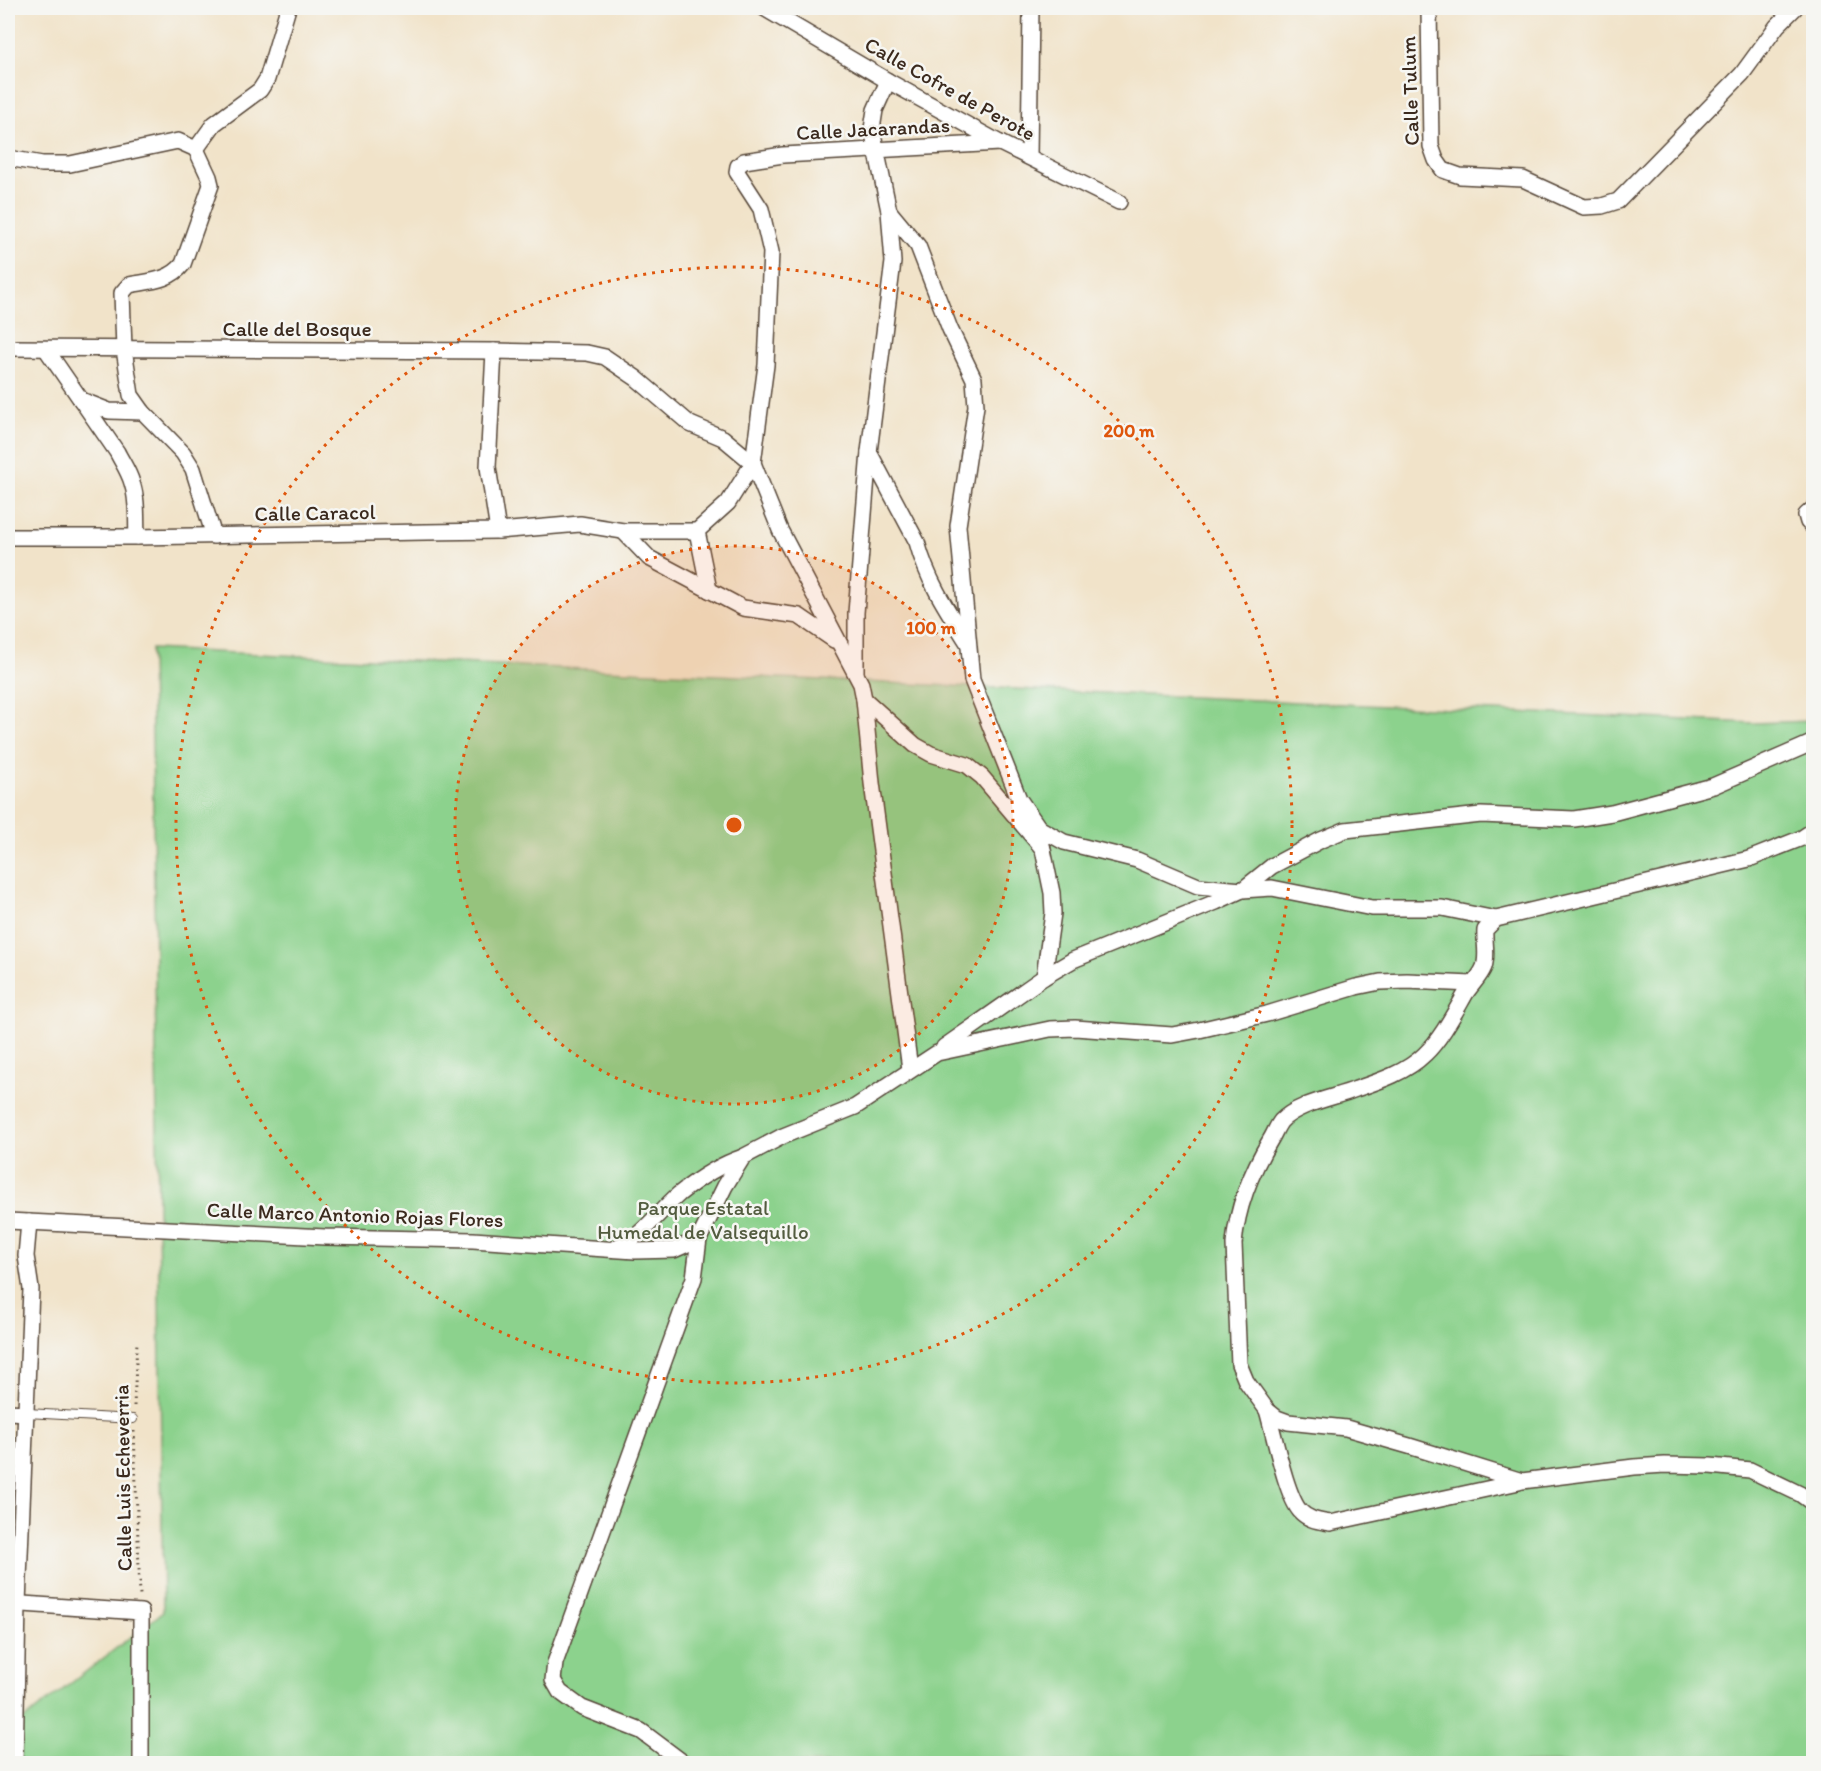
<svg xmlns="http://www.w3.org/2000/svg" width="1821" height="1771" font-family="Itim,sans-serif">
  <rect width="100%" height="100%" fill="#f6f6f2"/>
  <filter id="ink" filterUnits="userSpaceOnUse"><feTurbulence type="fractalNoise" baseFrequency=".0167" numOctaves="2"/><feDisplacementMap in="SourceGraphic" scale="12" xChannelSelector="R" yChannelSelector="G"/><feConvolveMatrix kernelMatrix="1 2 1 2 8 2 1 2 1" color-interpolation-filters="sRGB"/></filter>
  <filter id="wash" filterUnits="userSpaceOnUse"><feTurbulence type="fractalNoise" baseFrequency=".008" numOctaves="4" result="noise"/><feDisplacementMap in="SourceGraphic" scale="24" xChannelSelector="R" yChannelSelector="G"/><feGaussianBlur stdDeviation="1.35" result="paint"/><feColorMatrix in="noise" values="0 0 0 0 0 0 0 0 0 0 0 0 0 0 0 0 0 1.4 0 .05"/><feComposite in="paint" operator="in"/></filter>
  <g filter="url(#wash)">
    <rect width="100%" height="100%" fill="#f1e3c9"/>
    <!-- green -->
    <path fill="#8cd28d" stroke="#647e56" stroke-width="1.5" d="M 151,649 L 1753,723 L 1813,721 L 1813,1763 L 8,1764 L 8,1732 L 163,1612 Z"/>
  </g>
  <g filter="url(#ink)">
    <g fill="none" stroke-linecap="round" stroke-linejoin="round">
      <defs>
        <path id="lane" d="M 27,1413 L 133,1419"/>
        <g id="street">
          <path d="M 764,8 L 888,81 L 1000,143 L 1119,202"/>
          <path d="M 1429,8 L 1431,146 L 1436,160 L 1443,170 L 1460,176 L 1523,179 L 1584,207 L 1602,206 L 1618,201 L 1742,74 L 1777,26 L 1795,8"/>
          <path d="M 196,149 L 214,124 L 260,90 L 267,79 L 288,8"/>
          <path d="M 1029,157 L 1031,8"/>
          <path d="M 8,158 L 42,164 L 70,164 L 178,141 L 196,149 L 209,177 L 211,185 L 183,264 C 170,281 149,281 129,285 L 122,293 L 124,349 L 131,395 L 143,412 L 183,453 L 193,469 L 214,536"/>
          <path d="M 889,211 L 918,246 L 950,329 L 974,379 L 976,406 L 958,526 L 972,680 L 1019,799 L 1039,828 L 1064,842 L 1137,860 L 1198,886 L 1242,890 L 1272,888 L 1372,908 L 1442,908 L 1496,919"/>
          <path d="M 8,348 L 494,351 L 587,353 L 605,357 L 636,378 L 690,424 L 723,438 L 753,463 L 780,530 L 861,684 L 864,699 L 872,783 L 910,1069"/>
          <path d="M 46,349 L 117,452 C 122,462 129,472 132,483 C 138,500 136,520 137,537"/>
          <path d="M 494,351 L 488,467 L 498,531"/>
          <path d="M 81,400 L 109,411 L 143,412"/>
          <path d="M 869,452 L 917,542 C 927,580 947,610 968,643"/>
          <path d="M 1814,508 L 1806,515 L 1808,522 L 1814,528"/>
          <path d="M 623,531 L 649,558 L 743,608 L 799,616 L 834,640"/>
          <path d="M 697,531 L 709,590"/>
          <path d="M 8,537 L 137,537 L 426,532 L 498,531 L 580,524 L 623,531 L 697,531 L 728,503 L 753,463 L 766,365 L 771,252 L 761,209 L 737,172 L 738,166 L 744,161 L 783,155 L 1000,143"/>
          <path d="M 856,673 L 856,613 L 869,452 L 893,262 L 889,211 L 872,129 L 875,110 L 888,81"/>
          <path d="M 864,699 L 915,745 L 931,754 L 967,765 L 982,777 L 1043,849"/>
          <path d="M 1814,830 L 1802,838 L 1749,859 L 1496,919 L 1485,930 C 1484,942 1488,955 1484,967 C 1480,977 1472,984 1466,993 C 1455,1012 1441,1039 1425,1054 C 1407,1072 1380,1081 1356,1089 C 1334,1098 1298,1103 1281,1121 C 1277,1126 1275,1132 1272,1137 C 1252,1170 1237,1207 1234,1244 L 1239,1364 L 1246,1381 L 1267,1410 L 1277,1418 L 1288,1422 L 1346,1428 L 1409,1446 L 1522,1481 L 1634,1467 L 1665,1465 L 1710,1466 L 1750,1470 L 1800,1494 L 1814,1504"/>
          <path d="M 1041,840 L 1052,893 L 1053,913 L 1044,977"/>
          <path d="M 944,1047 L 1044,977 L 1073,960 L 1216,902 L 1242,890 L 1272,866 L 1321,840 L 1345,830 L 1481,815 L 1574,819 L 1612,813 L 1713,786 L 1814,742"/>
          <path d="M 8,1221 L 325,1237 L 473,1240 L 635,1251 L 674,1250 L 699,1239"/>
          <path d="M 615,1248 C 645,1235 656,1214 679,1194 C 699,1178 719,1165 743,1157"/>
          <path d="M 1267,1410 C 1274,1434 1286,1495 1300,1511 C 1308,1520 1319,1521 1330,1523 L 1519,1482"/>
          <path d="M 8,1412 L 27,1413"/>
          <path d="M 8,1603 L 141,1612 L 141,1764"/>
          <path d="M 15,1764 L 18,1603 L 31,1289 L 26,1256 L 29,1222"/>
          <path d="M 685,1764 L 641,1731 L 582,1708 L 560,1692 L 553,1680 L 555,1663 L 694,1278 L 699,1239 L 725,1186 L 743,1157 L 783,1136 L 855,1107 L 937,1053 L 1050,1029 L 1075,1028 L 1172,1035 L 1199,1030 L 1267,1014 L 1356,987 L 1380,982 L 1407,981 L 1472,984"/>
        </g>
      </defs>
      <!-- lane casing -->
      <use href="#lane" stroke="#564638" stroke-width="10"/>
      <!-- street casing -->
      <use href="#street" stroke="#564638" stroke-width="18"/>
      <!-- path -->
      <g stroke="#564638" stroke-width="3" stroke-dasharray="1.5 4.5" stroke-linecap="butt">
        <path d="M 134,1406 L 137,1342"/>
        <path d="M 134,1431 L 140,1595"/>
      </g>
      <!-- lane -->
      <use href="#lane" stroke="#fff" stroke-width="8"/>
      <!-- street -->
      <use href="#street" stroke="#fff" stroke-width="15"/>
    </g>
  </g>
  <!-- distance rings -->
  <circle cx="734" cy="825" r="279" fill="#df570d" fill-opacity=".12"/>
  <g fill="none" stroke="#df570d" stroke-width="3" stroke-dasharray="3 6">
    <circle cx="734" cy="825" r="279"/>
    <circle cx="734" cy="825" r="558"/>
  </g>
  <g text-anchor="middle" stroke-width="5" stroke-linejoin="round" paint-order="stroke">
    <!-- street labels -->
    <g font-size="21" fill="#3b2a1e" stroke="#f6f6f2">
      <text transform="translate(950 89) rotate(29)" y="7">Calle Cofre de Perote</text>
      <text transform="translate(1410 91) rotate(-92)" y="7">Calle Tulum</text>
      <text transform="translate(873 129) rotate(-3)" y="7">Calle Jacarandas</text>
      <text x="297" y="336">Calle del Bosque</text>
      <text transform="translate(315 513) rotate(-1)" y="7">Calle Caracol</text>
      <text transform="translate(355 1215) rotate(2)" y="7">Calle Marco Antonio Rojas Flores</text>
      <text transform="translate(123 1478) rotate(-91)" y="7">Calle Luis Echeverria</text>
    </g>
    <!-- park labels -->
    <g font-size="21" fill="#535c3f" stroke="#f6f6f2">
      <text x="703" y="1215">Parque Estatal<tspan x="703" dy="24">Humedal de Valsequillo</tspan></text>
    </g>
  </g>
  <circle cx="734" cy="825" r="9" fill="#df570d" stroke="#f6f6f2" stroke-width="3"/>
  <g font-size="18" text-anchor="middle" font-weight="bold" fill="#df570d" stroke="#f6f6f2" stroke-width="5" stroke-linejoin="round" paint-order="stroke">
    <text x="1129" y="437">200 m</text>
    <text x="931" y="634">100 m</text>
  </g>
  <!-- margin -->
  <rect width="1821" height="1771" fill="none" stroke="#f6f6f2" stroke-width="30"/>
</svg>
